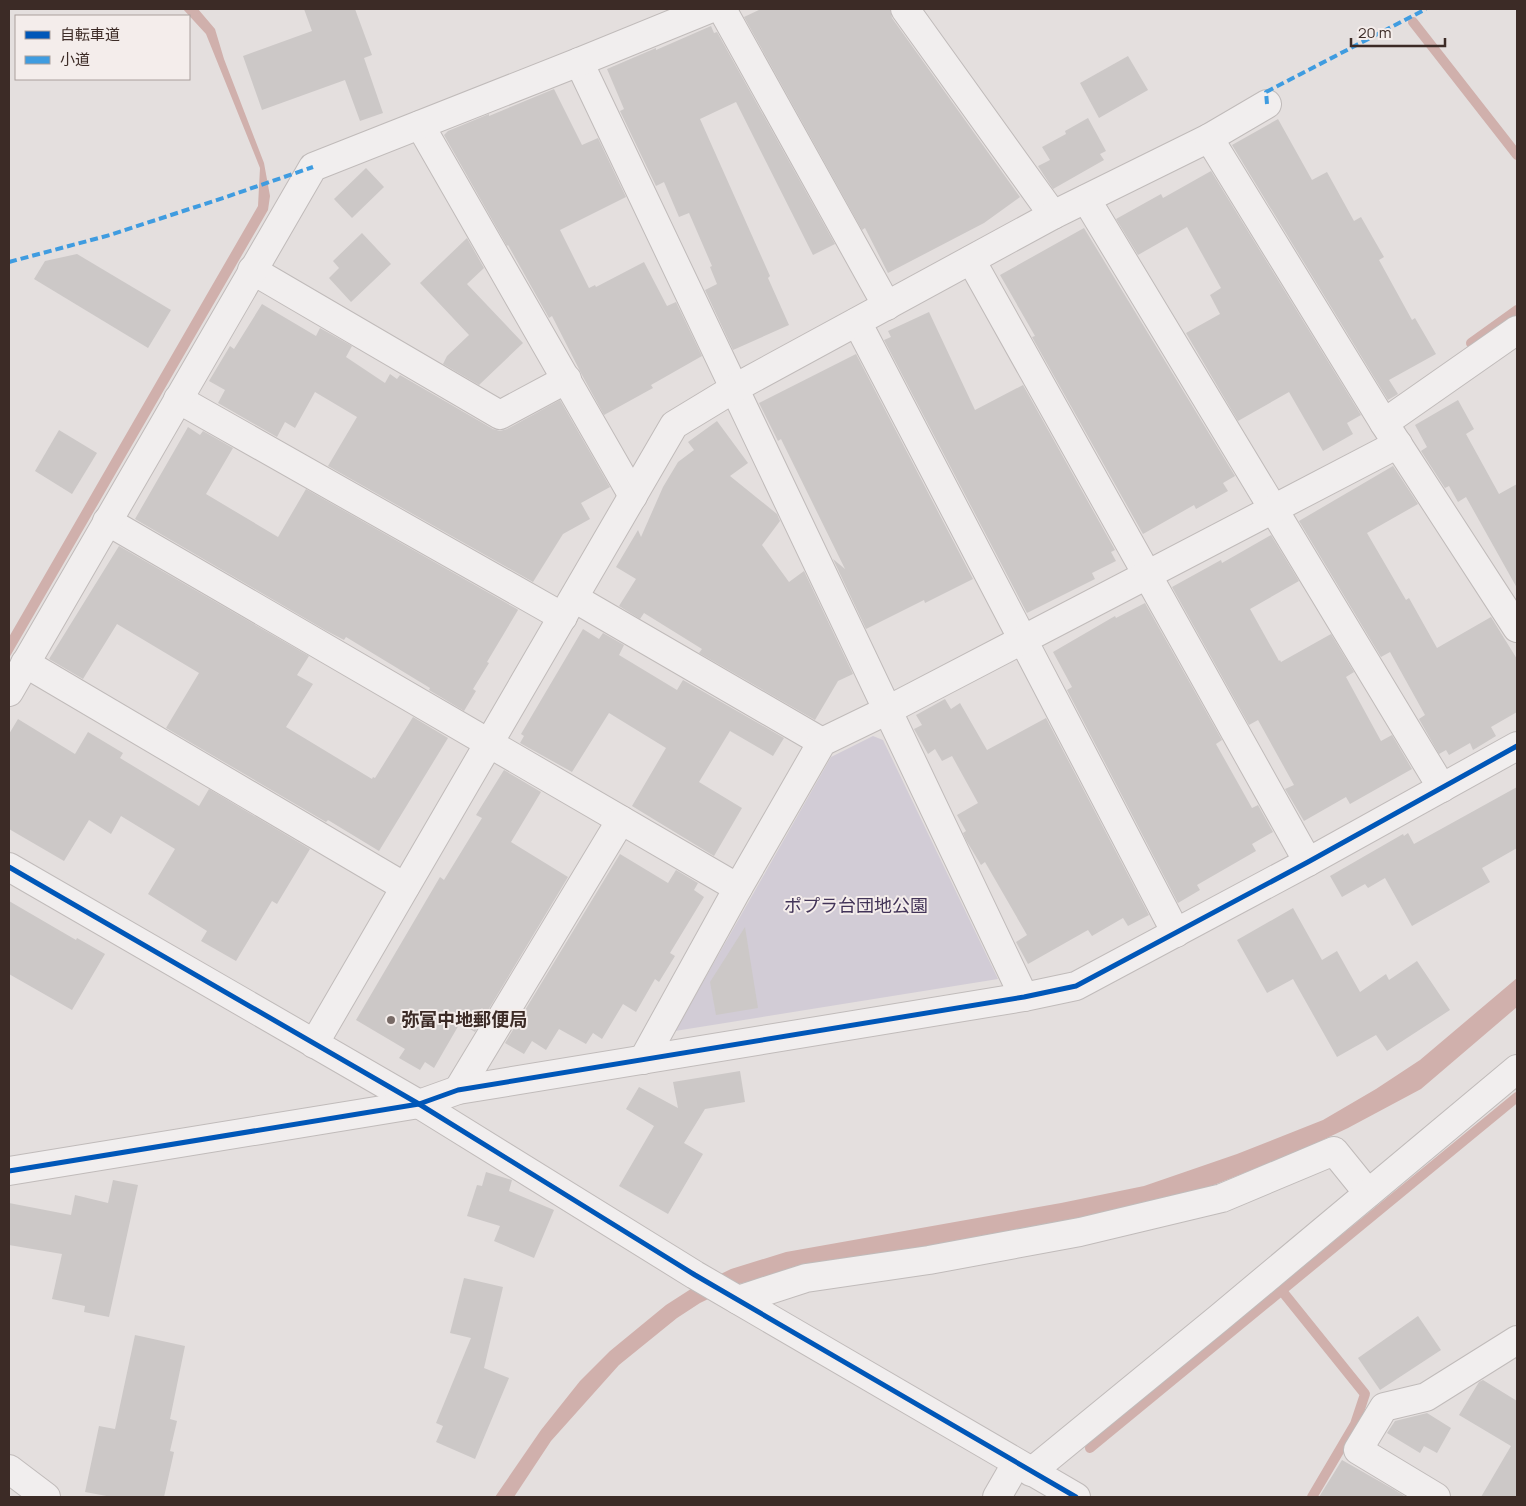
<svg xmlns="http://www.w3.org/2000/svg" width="1526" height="1506" font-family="Manrope,'Noto Sans JP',sans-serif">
  <rect width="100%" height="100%" fill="#e4dfde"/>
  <!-- green -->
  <path fill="#d2ccd6" d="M 873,736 L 883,740 L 998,979 L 675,1031 L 831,757 Z"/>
  <!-- water -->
  <g fill="#d0b0ac">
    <path d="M 183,9 L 198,9 L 215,29 L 224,59 L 264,163 L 270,196 L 268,210 L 9,658 L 9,637 L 258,206 L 260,168 L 206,34 Z"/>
    <path d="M 1517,978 L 1517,1007 L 1421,1089 L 1348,1128 L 1304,1149 L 1204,1189 L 1081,1222 L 799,1268 L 739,1284 L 700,1303 L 677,1318 L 619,1365 L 551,1441 L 514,1497 L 495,1497 L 541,1430 L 580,1381 L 610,1351 L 666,1305 L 694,1287 L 731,1269 L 786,1252 L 1061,1203 L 1144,1186 L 1237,1154 L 1323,1120 L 1376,1089 L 1420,1060 Z"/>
  </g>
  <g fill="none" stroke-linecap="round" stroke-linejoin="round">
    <!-- stream -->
    <g stroke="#d0b0ac" stroke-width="10">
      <path d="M 1413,22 L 1517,155"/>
      <path d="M 1471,343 L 1517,310"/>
      <path d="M 1282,1291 L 1365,1394 L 1355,1424 L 1312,1497"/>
      <path d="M 1090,1448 L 1517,1097"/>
    </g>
  </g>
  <!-- building -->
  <g fill="#ccc8c7">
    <path d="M 304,9 L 355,9 L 372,55 L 364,58 L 383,113 L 360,121 L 345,80 L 262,110 L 243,56 L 312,31 Z"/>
    <path d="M 761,9 L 890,9 L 892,18 L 1020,197 L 984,223 L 888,273 L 865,228 L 862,230 L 744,17 Z"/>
    <path d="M 711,26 L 714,33 L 717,32 L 835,244 L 813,255 L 736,102 L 700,119 L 770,276 L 768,278 L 789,325 L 733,350 L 705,290 L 717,284 L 710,267 L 712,266 L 689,213 L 679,217 L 664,182 L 656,186 L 620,111 L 624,109 L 607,69 L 656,48 L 656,50 Z"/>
    <path d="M 1128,56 L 1148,90 L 1099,118 L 1080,83 Z"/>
    <path d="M 554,89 L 582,145 L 598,138 L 626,197 L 560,230 L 589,288 L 595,285 L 596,287 L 644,262 L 667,306 L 676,302 L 702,356 L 651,385 L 653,388 L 604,415 L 582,375 L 552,316 L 549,318 L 508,245 L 507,246 L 444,135 L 448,131 L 489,114 L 489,116 Z"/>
    <path d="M 1088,118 L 1106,151 L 1100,154 L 1104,160 L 1053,189 L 1038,166 L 1050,160 L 1042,147 L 1066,134 L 1065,131 Z"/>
    <path d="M 1278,119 L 1312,180 L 1327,172 L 1354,221 L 1361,217 L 1384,257 L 1379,260 L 1412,320 L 1415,318 L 1436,354 L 1389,380 L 1398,394 L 1388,400 L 1232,145 Z"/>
    <path d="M 366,168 L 384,187 L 352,218 L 334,199 Z"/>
    <path d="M 1211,171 L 1361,415 L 1347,423 L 1353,434 L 1323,451 L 1289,392 L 1238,421 L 1186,333 L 1220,314 L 1210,295 L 1221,288 L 1187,227 L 1138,255 L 1116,219 L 1161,194 L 1163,198 Z"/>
    <path d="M 1084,228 L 1235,476 L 1223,483 L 1228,491 L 1196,509 L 1194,505 L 1143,534 L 1032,337 L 1035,336 L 1000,275 Z"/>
    <path d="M 362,233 L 391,264 L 351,302 L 329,278 L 339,268 L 333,261 Z"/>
    <path d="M 467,238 L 484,268 L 467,284 L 523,343 L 479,385 L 443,364 L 447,356 L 469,335 L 420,283 Z"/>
    <path d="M 77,254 L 171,310 L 148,348 L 34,279 L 45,261 Z"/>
    <path d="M 262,304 L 316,336 L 320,328 L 352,346 L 346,357 L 385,383 L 390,374 L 397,379 L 400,375 L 493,429 L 500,431 L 507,429 L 560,400 L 610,487 L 581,503 L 590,519 L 563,534 L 533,582 L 328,466 L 357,417 L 315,392 L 295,428 L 285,422 L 277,437 L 218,403 L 225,390 L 209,381 L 230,346 L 234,349 Z"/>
    <path d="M 929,312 L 975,410 L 1023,385 L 1115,550 L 1111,552 L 1116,561 L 1092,573 L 1095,579 L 1027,613 L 884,340 L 891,337 L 888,331 Z"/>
    <path d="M 856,354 L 973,579 L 925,603 L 924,600 L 866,629 L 833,559 L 845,569 L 781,439 L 778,441 L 759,403 Z"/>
    <path d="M 1458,400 L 1474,429 L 1466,434 L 1499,494 L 1517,484 L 1517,588 L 1466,497 L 1458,502 L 1449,486 L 1445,488 L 1421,451 L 1427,447 L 1415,425 Z"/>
    <path d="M 717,421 L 748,463 L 730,476 L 777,514 L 780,521 L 762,545 L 789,582 L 804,571 L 853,674 L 838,681 L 815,720 L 699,653 L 702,649 L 644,613 L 640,619 L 619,606 L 636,579 L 616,567 L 638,530 L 641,537 L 663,487 L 678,462 L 694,450 L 688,442 Z"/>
    <path d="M 188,427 L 200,435 L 203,431 L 233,448 L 206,494 L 278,537 L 306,489 L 517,609 L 518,610 L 487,662 L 489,663 L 473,689 L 476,691 L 464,711 L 429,690 L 430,688 L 346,637 L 344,640 L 325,630 L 135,519 Z"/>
    <path d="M 59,430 L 97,453 L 72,494 L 35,471 Z"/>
    <path d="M 1393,466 L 1418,504 L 1367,533 L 1406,600 L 1409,598 L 1437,648 L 1491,617 L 1517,659 L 1517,712 L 1491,727 L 1496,736 L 1473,750 L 1470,743 L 1449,755 L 1446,750 L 1439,754 L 1419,719 L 1425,715 L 1390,652 L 1381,657 L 1299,521 Z"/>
    <path d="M 1271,535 L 1299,581 L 1250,609 L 1279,661 L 1280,660 L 1281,662 L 1331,634 L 1354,672 L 1346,677 L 1381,741 L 1392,735 L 1412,769 L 1350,804 L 1346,797 L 1304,821 L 1285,789 L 1294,785 L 1258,720 L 1249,725 L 1172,587 L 1221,560 L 1222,563 Z"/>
    <path d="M 119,546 L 309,656 L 297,675 L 313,684 L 286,727 L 372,779 L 373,777 L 375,778 L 413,717 L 448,738 L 379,851 L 328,820 L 326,822 L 166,728 L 199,673 L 117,624 L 83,679 L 49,659 Z"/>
    <path d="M 1145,603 L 1222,740 L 1216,744 L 1252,808 L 1258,805 L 1273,832 L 1252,844 L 1256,851 L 1197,885 L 1200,890 L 1178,903 L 1067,690 L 1072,687 L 1053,652 L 1115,616 L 1116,618 Z"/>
    <path d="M 583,629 L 599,639 L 603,633 L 624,645 L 619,655 L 677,690 L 683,680 L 784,738 L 773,756 L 730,731 L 699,782 L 742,808 L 714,856 L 632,806 L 666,748 L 609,713 L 572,772 L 520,743 L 524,736 L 521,734 Z"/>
    <path d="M 945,699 L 951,709 L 960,703 L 987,750 L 1046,718 L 1149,915 L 1128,926 L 1123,918 L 1092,936 L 1088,930 L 1028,964 L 1016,942 L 1027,935 L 985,862 L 981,865 L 966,840 L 963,833 L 966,831 L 957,815 L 978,803 L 952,756 L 942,761 L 935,749 L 928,754 L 914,729 L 922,725 L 916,715 Z"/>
    <path d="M 18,719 L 75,754 L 88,732 L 123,753 L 120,758 L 199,806 L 209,789 L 310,849 L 277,904 L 272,901 L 236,961 L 201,941 L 207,931 L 148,894 L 175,849 L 121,816 L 111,834 L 89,820 L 64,861 L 9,829 L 9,734 Z"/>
    <path d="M 504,770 L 541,792 L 511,842 L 568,877 L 475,1032 L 460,1023 L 434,1068 L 425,1062 L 420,1070 L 399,1058 L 405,1049 L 356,1020 L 440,877 L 444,880 L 482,818 L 476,815 Z"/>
    <path d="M 1517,787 L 1517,848 L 1482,868 L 1490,882 L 1412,926 L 1385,878 L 1368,888 L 1365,884 L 1342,897 L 1330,876 L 1403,834 L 1404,836 L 1408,833 L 1414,844 Z"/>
    <path d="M 620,854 L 668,883 L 676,870 L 698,883 L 694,890 L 704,897 L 670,953 L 675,956 L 659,982 L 655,979 L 636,1012 L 623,1004 L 602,1039 L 593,1033 L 586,1044 L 559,1029 L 546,1050 L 532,1041 L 524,1054 L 505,1043 Z"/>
    <path d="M 9,901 L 76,940 L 77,938 L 105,954 L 72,1010 L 9,974 Z"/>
    <path d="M 1293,908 L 1322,960 L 1337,951 L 1360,992 L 1386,974 L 1389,980 L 1417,961 L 1450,1010 L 1387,1051 L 1376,1035 L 1337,1057 L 1293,979 L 1267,993 L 1237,940 Z"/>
    <path d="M 745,927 L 758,1008 L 716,1015 L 710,982 Z"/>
    <path d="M 740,1071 L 745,1102 L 705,1109 L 684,1143 L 703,1154 L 668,1214 L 619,1186 L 654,1126 L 626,1109 L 639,1087 L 678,1108 L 673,1082 Z"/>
    <path d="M 486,1172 L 512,1180 L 509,1191 L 554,1210 L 534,1258 L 494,1241 L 500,1226 L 467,1216 L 477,1185 L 482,1186 Z"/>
    <path d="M 113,1180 L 138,1185 L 109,1317 L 84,1312 L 85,1306 L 52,1299 L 62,1254 L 9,1245 L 9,1203 L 71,1215 L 75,1195 L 108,1203 Z"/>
    <path d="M 464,1278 L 503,1287 L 484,1368 L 509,1378 L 475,1459 L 436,1442 L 443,1426 L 436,1423 L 471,1338 L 450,1333 Z"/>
    <path d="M 1418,1316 L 1441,1350 L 1380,1390 L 1358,1358 Z"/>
    <path d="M 135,1335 L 185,1346 L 170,1419 L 177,1421 L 170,1451 L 174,1452 L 164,1497 L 112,1497 L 85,1492 L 99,1426 L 115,1429 Z"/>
    <path d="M 1483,1380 L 1517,1401 L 1517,1497 L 1481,1497 L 1511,1446 L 1459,1415 L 1479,1382 Z"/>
    <path d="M 1427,1413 L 1451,1428 L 1437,1453 L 1424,1446 L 1420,1453 L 1387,1433 L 1395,1421 Z"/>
    <path d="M 1342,1460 L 1393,1489 L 1406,1497 L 1319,1497 Z"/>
  </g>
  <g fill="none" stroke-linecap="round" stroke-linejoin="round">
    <defs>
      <g id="minor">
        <path d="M 722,9 L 887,306"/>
        <path d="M 905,9 L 1053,215 L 1209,138 L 1384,423 L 1517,628"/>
        <path d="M 579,62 L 1024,997"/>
        <path d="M 420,125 L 633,496"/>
        <path d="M 1209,138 L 1267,104"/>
        <path d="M 1086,199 L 1442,788"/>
        <path d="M 971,260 L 1308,862"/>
        <path d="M 252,270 L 500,415 L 567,379"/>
        <path d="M 857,322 L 1176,933"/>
        <path d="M 178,399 L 563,617"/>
        <path d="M 1384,423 L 1517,330"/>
        <path d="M 107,521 L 738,888"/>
        <path d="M 574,598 L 822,742"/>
        <path d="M 25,663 L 405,887"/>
        <path d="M 9,692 L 313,167 L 579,62 L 709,9"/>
        <path d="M 9,867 L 419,1104 L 695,1275 L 1076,1497"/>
        <path d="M 314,1044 L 674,425 L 735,388 L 1053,215"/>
        <path d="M 643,1060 L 738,888 L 822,742 L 888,710 L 1398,444"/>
        <path d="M 458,1090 L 621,820"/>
        <path d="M 9,1171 L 419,1104 L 458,1090 L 1024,997 L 1076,986 L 1308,862 L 1517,746"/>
        <path d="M 738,1300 L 806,1278 L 929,1260 L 1080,1232 L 1222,1198 L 1334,1151 L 1368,1193"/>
        <path d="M 9,1469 L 46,1497"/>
        <path d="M 997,1497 L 1016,1464"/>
        <path d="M 1436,1497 L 1358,1450 L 1384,1407 L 1426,1397 L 1517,1340"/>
      </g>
      <path id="tertiary" d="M 1031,1472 L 1219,1318 L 1517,1069"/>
    </defs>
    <!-- minor casing -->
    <use href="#minor" stroke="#c0bbba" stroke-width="30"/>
    <!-- tertiary casing -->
    <use href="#tertiary" stroke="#c0bbba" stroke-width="30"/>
    <!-- minor -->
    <use href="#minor" stroke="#f1eeee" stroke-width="28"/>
    <!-- tertiary -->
    <use href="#tertiary" stroke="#f1eeee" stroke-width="28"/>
    <!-- quiet -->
    <g stroke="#3f9ce0" stroke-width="4" stroke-dasharray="8 4" stroke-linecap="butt">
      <path d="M 1267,104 L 1266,92 L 1426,9"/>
      <path d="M 9,262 L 110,235 L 226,197 L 313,167"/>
    </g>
    <defs>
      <g id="cycleway">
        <path d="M 9,867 L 419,1104 L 695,1275 L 1076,1497"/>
        <path d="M 9,1171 L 419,1104 L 458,1090 L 1024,997 L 1076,986 L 1308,862 L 1517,746"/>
      </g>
    </defs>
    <!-- cycleway casing -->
    <use href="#cycleway" stroke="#f4edeb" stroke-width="8"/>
    <!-- cycleway -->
    <use href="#cycleway" stroke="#0057b8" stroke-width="5"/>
  </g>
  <!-- markers -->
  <circle fill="#776a66" stroke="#f4edeb" stroke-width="2" cx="391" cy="1020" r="5"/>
  <g text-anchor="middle" stroke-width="4" stroke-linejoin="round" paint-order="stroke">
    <!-- park labels -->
    <g font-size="18" fill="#423458" stroke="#f4edeb">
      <text x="856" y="912">ポプラ台団地公園</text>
    </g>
    <!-- poi labels -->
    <g font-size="18" font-weight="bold" fill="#3c2b26" stroke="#f4edeb" text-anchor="start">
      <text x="401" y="1026">弥富中地郵便局</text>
    </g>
  </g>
  <!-- border -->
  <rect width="1526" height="1506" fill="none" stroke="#3c2b26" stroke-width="20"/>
  <!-- legend -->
  <rect x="15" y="15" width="175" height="65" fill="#f4edeb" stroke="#aa9f9c"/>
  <rect x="25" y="31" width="25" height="8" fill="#0057b8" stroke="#aa9f9c"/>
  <text x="60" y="40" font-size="15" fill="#3c2b26">自転車道</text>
  <rect x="25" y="56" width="25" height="8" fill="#3f9ce0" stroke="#aa9f9c"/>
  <text x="60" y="65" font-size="15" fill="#3c2b26">小道</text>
  <!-- scale -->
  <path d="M1351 38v8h94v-8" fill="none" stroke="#3c2b26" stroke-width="2.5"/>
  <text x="1358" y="38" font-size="15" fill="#3c2b26" stroke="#f4edeb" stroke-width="4" paint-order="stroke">20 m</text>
</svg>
